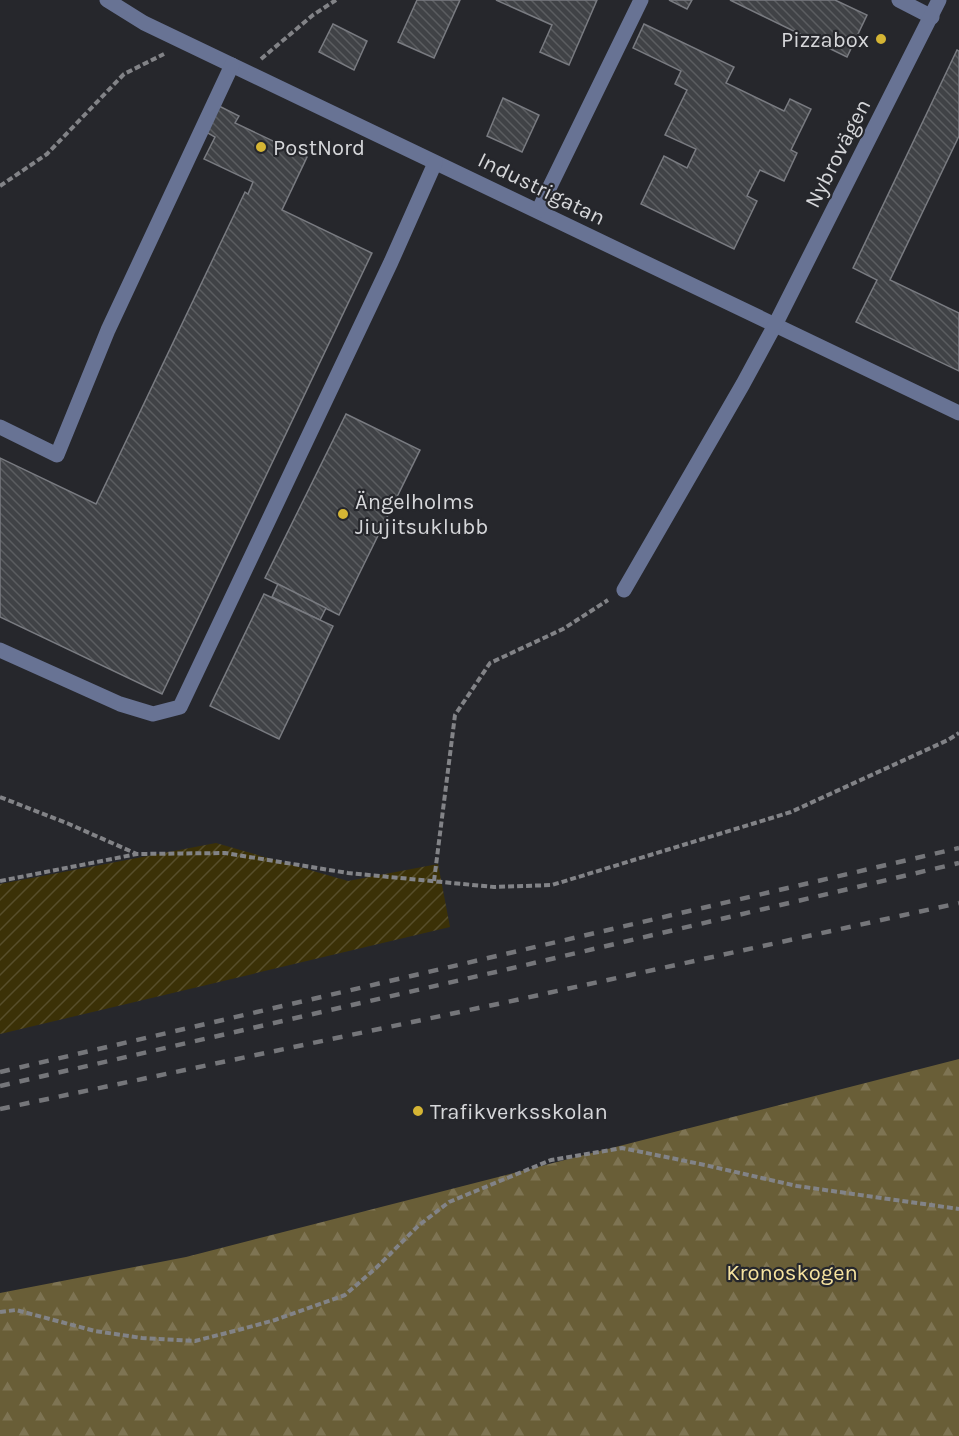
<svg xmlns="http://www.w3.org/2000/svg" width="959" height="1436" font-family="Karla,sans-serif">
  <defs>
    <pattern id="forest-firs" width="22" height="20" patternUnits="userSpaceOnUse" patternTransform="scale(1.5)"><rect width="22" height="20" fill="#695e37"/><path d="M5 1l3.5 6h-7zM16 11l3.5 6h-7z" fill="#7e7453"/></pattern>
    <pattern id="garden-furrows" width="10" height="10" patternUnits="userSpaceOnUse" patternTransform="scale(1.5)"><rect width="10" height="10" fill="#3b3107"/><path d="M-1 1l2-2M0 10L10 0M9 11l2-2" fill="none" stroke="#574e2b"/></pattern>
    <pattern id="building-back-hatch" width="6" height="6" patternUnits="userSpaceOnUse" patternTransform="scale(1.5)"><rect width="6" height="6" fill="#404246"/><path d="M-1 5l2 2M0 0l6 6M5-1l2 2" fill="none" stroke="#5b5d60"/></pattern>
  </defs>
  <rect width="100%" height="100%" fill="#26272c"/>
  <!-- forest -->
  <path fill="url(#forest-firs)" d="M 959,1059 L 959,1436 L 0,1436 L 0,1293 L 186,1257 Z"/>
  <!-- garden -->
  <path fill="url(#garden-furrows)" d="M 216,843 L 348,881 L 438,864 L 450,927 L 0,1034 L 0,884 Z"/>
  <!-- building -->
  <g fill="url(#building-back-hatch)" stroke="#797b81" stroke-width="1.5">
    <path d="M 417,0 L 460,0 L 434,58 L 398,42 Z"/>
    <path d="M 496,0 L 597,0 L 569,65 L 540,52 L 552,25 Z"/>
    <path d="M 669,0 L 692,0 L 687,9 Z"/>
    <path d="M 730,0 L 835,0 L 867,15 L 847,57 Z"/>
    <path d="M 333,24 L 367,41 L 354,70 L 319,52 Z"/>
    <path d="M 644,24 L 734,67 L 726,83 L 784,111 L 790,99 L 811,109 L 791,150 L 797,153 L 784,181 L 760,170 L 747,196 L 757,201 L 734,249 L 641,204 L 664,156 L 687,168 L 696,149 L 665,135 L 687,90 L 675,84 L 681,71 L 633,48 Z"/>
    <path d="M 957,50 L 959,51 L 959,136 L 890,280 L 959,313 L 959,371 L 856,322 L 877,280 L 853,268 Z"/>
    <path d="M 503,98 L 539,115 L 522,152 L 487,136 Z"/>
    <path d="M 219,106 L 239,116 L 235,123 L 307,157 L 282,210 L 372,253 L 162,694 L 0,617 L 0,458 L 96,504 L 245,192 L 248,194 L 253,182 L 204,159 L 215,137 L 206,132 Z"/>
    <path d="M 346,414 L 420,450 L 339,615 L 265,578 Z"/>
    <path d="M 278,584 L 326,608 L 320,620 L 272,597 Z"/>
    <path d="M 264,594 L 333,626 L 279,739 L 210,706 Z"/>
  </g>
  <g fill="none" stroke-linecap="round" stroke-linejoin="round">
    <!-- path -->
    <g stroke="#828387" stroke-width="4" stroke-dasharray="6 3" stroke-linecap="butt">
      <path d="M 261,59 L 313,15 L 336,0"/>
      <path d="M 0,186 L 47,154 L 124,74 L 164,54"/>
      <path d="M 0,797 L 69,824 L 137,854"/>
      <path d="M 0,881 L 137,854 L 225,853 L 348,873 L 494,887 L 552,885 L 791,812 L 948,740 L 959,733"/>
      <path d="M 434,881 L 455,715 L 490,663 L 563,629 L 608,600"/>
      <path d="M 0,1312 L 16,1310 L 95,1331 L 142,1338 L 195,1341 L 242,1329 L 275,1320 L 345,1295 L 376,1268 L 418,1226 L 449,1202 L 551,1160 L 622,1148 L 705,1165 L 797,1186 L 959,1209"/>
    </g>
    <!-- minor -->
    <g stroke="#687394" stroke-width="15">
      <path d="M 107,0 L 144,23 L 959,413"/>
      <path d="M 899,0 L 932,17"/>
      <path d="M 538,211 L 641,0"/>
      <path d="M 0,427 L 57,455 L 108,330 L 232,65"/>
      <path d="M 624,590 L 743,384 L 775,325 L 939,0"/>
      <path d="M 0,650 L 120,704 L 153,714 L 180,707 L 391,262 L 435,163"/>
    </g>
    <!-- rail -->
    <g stroke="#75767a" stroke-width="4.5" stroke-dasharray="10 10" stroke-linecap="butt">
      <path d="M 0,1072 L 959,848"/>
      <path d="M 0,1086 L 500,971 L 959,863"/>
      <path d="M 0,1109 L 507,1002 L 959,903"/>
    </g>
  </g>
  <!-- markers -->
  <g fill="#d5b534" stroke="#26272c" stroke-width="2">
    <circle cx="881" cy="39" r="6"/>
    <circle cx="261" cy="147" r="6"/>
    <circle cx="343" cy="514" r="6"/>
    <circle cx="418" cy="1111" r="6"/>
  </g>
  <g text-anchor="middle" stroke-width="4.5" stroke-linejoin="round" paint-order="stroke">
    <!-- poi labels -->
    <g font-size="22" fill="#d6d7da" stroke="#26272c" text-anchor="start">
      <text x="869" y="47" text-anchor="end">Pizzabox</text>
      <text x="273" y="155">PostNord</text>
      <text x="355" y="509">Ängelholms<tspan x="355" dy="25">Jiujitsuklubb</tspan></text>
      <text x="430" y="1119">Trafikverksskolan</text>
    </g>
    <!-- street labels -->
    <g font-size="22" fill="#d6d7da" stroke="#26272c">
      <text transform="translate(837 153) rotate(-63)" y="8">Nybrovägen</text>
      <text transform="translate(542 188) rotate(26)" y="8">Industrigatan</text>
    </g>
    <!-- park labels -->
    <g font-size="22" fill="#f6e3a0" stroke="#26272c">
      <text x="792" y="1280">Kronoskogen</text>
    </g>
  </g>
</svg>
